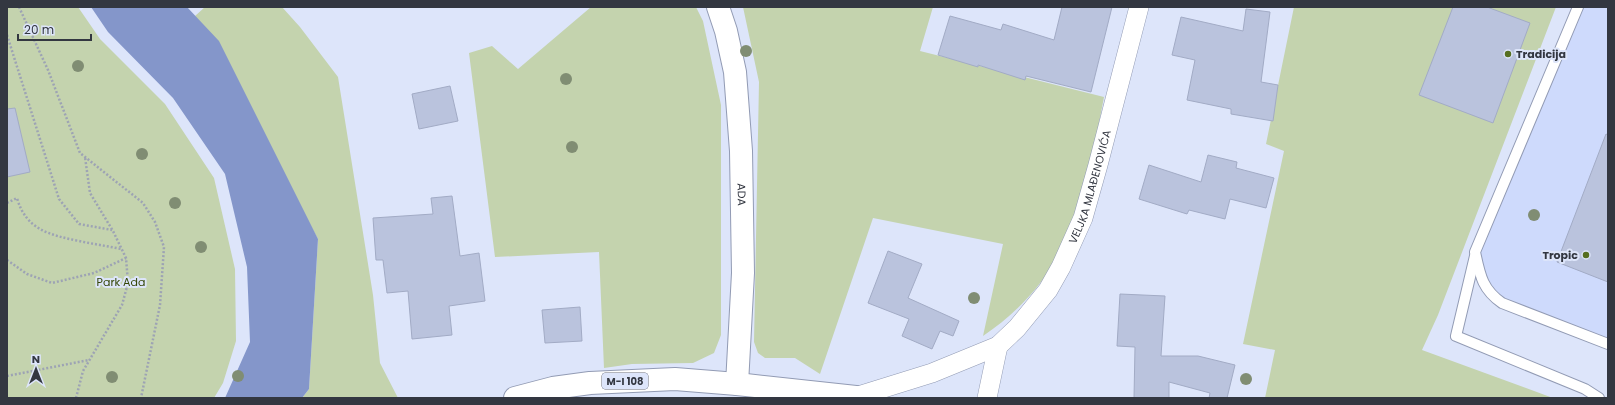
<svg xmlns="http://www.w3.org/2000/svg" width="1615" height="405" font-family="Poppins,sans-serif">
  <rect width="100%" height="100%" fill="#dde5fa"/>
  <!-- built -->
  <path fill="#cedafc" d="M 1578,7 L 1608,7 L 1608,344 L 1513,307 L 1481,278 L 1475,252 Z"/>
  <!-- green -->
  <g fill="#c4d3ae">
    <path d="M 7,7 L 78,7 L 100,39 L 165,104 L 214,178 L 235,269 L 236,341 L 223,383 L 214,398 L 7,398 Z"/>
    <path d="M 205,7 L 282,7 L 300,27 L 338,77 L 373,295 L 380,363 L 398,398 L 302,398 L 309,389 L 318,239 L 195,16 Z"/>
    <path d="M 591,7 L 696,7 L 703,21 L 721,105 L 721,335 L 714,353 L 693,363 L 632,364 L 604,368 L 599,252 L 495,257 L 469,53 L 492,46 L 518,69 Z"/>
    <path d="M 743,7 L 933,7 L 920,51 L 1104,97 C 1097,133 1091,169 1080,204 C 1077,214 1075,224 1071,233 C 1050,276 1023,309 983,336 L 1003,244 L 873,218 L 820,374 L 795,358 L 765,358 L 758,353 L 754,342 L 759,82 Z"/>
    <path d="M 1294,7 L 1556,7 L 1438,315 L 1422,350 L 1553,398 L 1265,398 L 1275,350 L 1243,344 L 1284,151 L 1266,144 Z"/>
  </g>
  <!-- water -->
  <path fill="#8496ca" d="M 91,7 L 187,7 L 219,41 L 318,239 L 309,389 L 302,398 L 225,398 L 250,342 L 247,267 L 225,174 L 173,98 L 108,32 Z"/>
  <!-- building -->
  <g fill="#bac3dd" stroke="#a2abc5">
    <path d="M 1062,7 L 1112,7 L 1091,92 L 1026,76 L 1025,80 L 978,65 L 978,67 L 938,55 L 950,16 L 1001,30 L 1003,24 L 1054,40 Z"/>
    <path d="M 1453,7 L 1487,7 L 1530,23 L 1493,123 L 1419,95 Z"/>
    <path d="M 1246,9 L 1270,12 L 1261,82 L 1278,85 L 1273,121 L 1231,114 L 1231,109 L 1187,100 L 1195,60 L 1172,55 L 1181,17 L 1243,31 Z"/>
    <path d="M 450,86 L 458,121 L 419,129 L 412,94 Z"/>
    <path d="M 15,108 L 30,172 L 7,177 L 7,109 Z"/>
    <path d="M 1606,134 L 1608,135 L 1608,282 L 1557,262 Z"/>
    <path d="M 1208,155 L 1237,162 L 1236,168 L 1274,178 L 1266,208 L 1230,199 L 1225,219 L 1189,210 L 1187,214 L 1139,199 L 1149,165 L 1201,182 Z"/>
    <path d="M 452,196 L 460,256 L 479,253 L 485,301 L 449,306 L 452,335 L 412,339 L 408,291 L 387,293 L 383,260 L 376,260 L 373,218 L 433,214 L 431,198 Z"/>
    <path d="M 888,251 L 922,264 L 908,298 L 959,321 L 953,336 L 940,331 L 932,349 L 902,336 L 909,319 L 868,303 Z"/>
    <path d="M 1120,294 L 1165,296 L 1161,356 L 1198,356 L 1235,365 L 1227,398 L 1209,398 L 1210,393 L 1169,382 L 1169,398 L 1134,398 L 1135,347 L 1117,346 Z"/>
    <path d="M 580,307 L 582,341 L 545,343 L 542,310 Z"/>
  </g>
  <g fill="none" stroke-linecap="round" stroke-linejoin="round">
    <defs>
      <g id="lane">
        <path d="M 1578,7 L 1475,252 C 1480,275 1482,289 1502,303 L 1608,344"/>
        <path d="M 1475,256 L 1456,336 L 1585,389 L 1599,398"/>
      </g>
      <g id="street">
        <path id="s1" d="M 858,396 L 932,373 L 998,346 L 1017,328 L 1048,290 L 1061,267 L 1083,218 L 1098,165 L 1139,7"/>
        <path d="M 987,398 L 998,346"/>
      </g>
      <g id="secondary">
        <path id="s2" d="M 718,7 L 726,31 L 735,72 L 741,151 L 743,273 L 737,384"/>
      </g>
      <path id="primary" d="M 515,398 L 553,388 L 590,383 L 675,379 L 737,384 L 865,398"/>
    </defs>
    <!-- lane casing -->
    <use href="#lane" stroke="#929bb4" stroke-width="12"/>
    <!-- street casing -->
    <use href="#street" stroke="#929bb4" stroke-width="20"/>
    <!-- secondary casing -->
    <use href="#secondary" stroke="#929bb4" stroke-width="24"/>
    <!-- primary casing -->
    <use href="#primary" stroke="#929bb4" stroke-width="24"/>
    <!-- path -->
    <g stroke="#9da3b4" stroke-width="2.5" stroke-dasharray="2 2" stroke-linecap="butt">
      <path d="M 19,7 L 48,70 L 80,153 L 143,203 L 155,222 L 164,247 L 160,305 L 141,398"/>
      <path d="M 7,35 L 59,199 L 79,224 L 112,230"/>
      <path d="M 7,203 L 17,198 C 26,230 50,235 79,241 C 93,244 107,246 121,249"/>
      <path d="M 7,260 L 27,274 L 52,283 L 94,273 L 126,258"/>
      <path d="M 7,376 L 89,360"/>
      <path d="M 76,398 L 83,371 L 122,305 L 128,283 L 126,258 L 113,231 L 90,193 L 85,157"/>
    </g>
    <!-- lane -->
    <use href="#lane" stroke="#fff" stroke-width="10"/>
    <!-- street -->
    <use href="#street" stroke="#fff" stroke-width="19"/>
    <!-- secondary -->
    <use href="#secondary" stroke="#fff" stroke-width="22"/>
    <!-- primary -->
    <use href="#primary" stroke="#fff" stroke-width="22"/>
  </g>
  <!-- trees -->
  <g fill="#808d73">
    <circle cx="746" cy="51" r="6"/>
    <circle cx="78" cy="66" r="6"/>
    <circle cx="566" cy="79" r="6"/>
    <circle cx="572" cy="147" r="6"/>
    <circle cx="142" cy="154" r="6"/>
    <circle cx="175" cy="203" r="6"/>
    <circle cx="1534" cy="215" r="6"/>
    <circle cx="201" cy="247" r="6"/>
    <circle cx="974" cy="298" r="6"/>
    <circle cx="238" cy="376" r="6"/>
    <circle cx="112" cy="377" r="6"/>
    <circle cx="1246" cy="379" r="6"/>
  </g>
  <!-- markers -->
  <g fill="#566f21" stroke="#dde5fa" stroke-width="1.5">
    <circle cx="1508" cy="54" r="4"/>
    <circle cx="1586" cy="255" r="4"/>
  </g>
  <g text-anchor="middle" stroke-width="4" stroke-linejoin="round" paint-order="stroke">
    <!-- shield labels -->
    <rect fill="#dde5fa" stroke="#666b78" stroke-width="1" x="602" y="373" width="46" height="16" rx="3"/>
    <g font-size="10" font-weight="bold" fill="#333741">
      <text x="625" y="385">M-I 108</text>
    </g>
    <!-- poi labels -->
    <g font-size="11" font-weight="bold" fill="#333741" stroke="#dde5fa" text-anchor="start">
      <text x="1516" y="58">Tradicija</text>
      <text x="1578" y="259" text-anchor="end">Tropic</text>
    </g>
    <!-- street labels -->
    <g font-size="11" fill="#333741" stroke="#dde5fa">
      <text dy="4" stroke="none"><textPath href="#s1" startOffset="336">VELJKA MLAĐENOVIĆA</textPath></text>
      <text dy="4" stroke="none"><textPath href="#s2" startOffset="190">ADA</textPath></text>
    </g>
    <!-- park labels -->
    <g font-size="11" fill="#334505" stroke="#dde5fa">
      <text x="121" y="286">Park Ada</text>
    </g>
  </g>
  <!-- border -->
  <rect width="1615" height="405" fill="none" stroke="#333741" stroke-width="16"/>
  <!-- north arrow -->
  <g transform="translate(36 369)" stroke="#dde5fa" stroke-width="3" paint-order="stroke">
  <path d="M0-3L7 15L0 10L-7 15Z" fill="#333741"/>
  <text y="-6" font-size="11" font-weight="bold" text-anchor="middle" fill="#333741">N</text>
  </g>
  <!-- scale -->
  <path d="M18 34v6h73v-6" fill="none" stroke="#333741" stroke-width="2"/>
  <text x="24" y="34" font-size="12" fill="#333741" stroke="#dde5fa" stroke-width="3" paint-order="stroke">20 m</text>
</svg>
